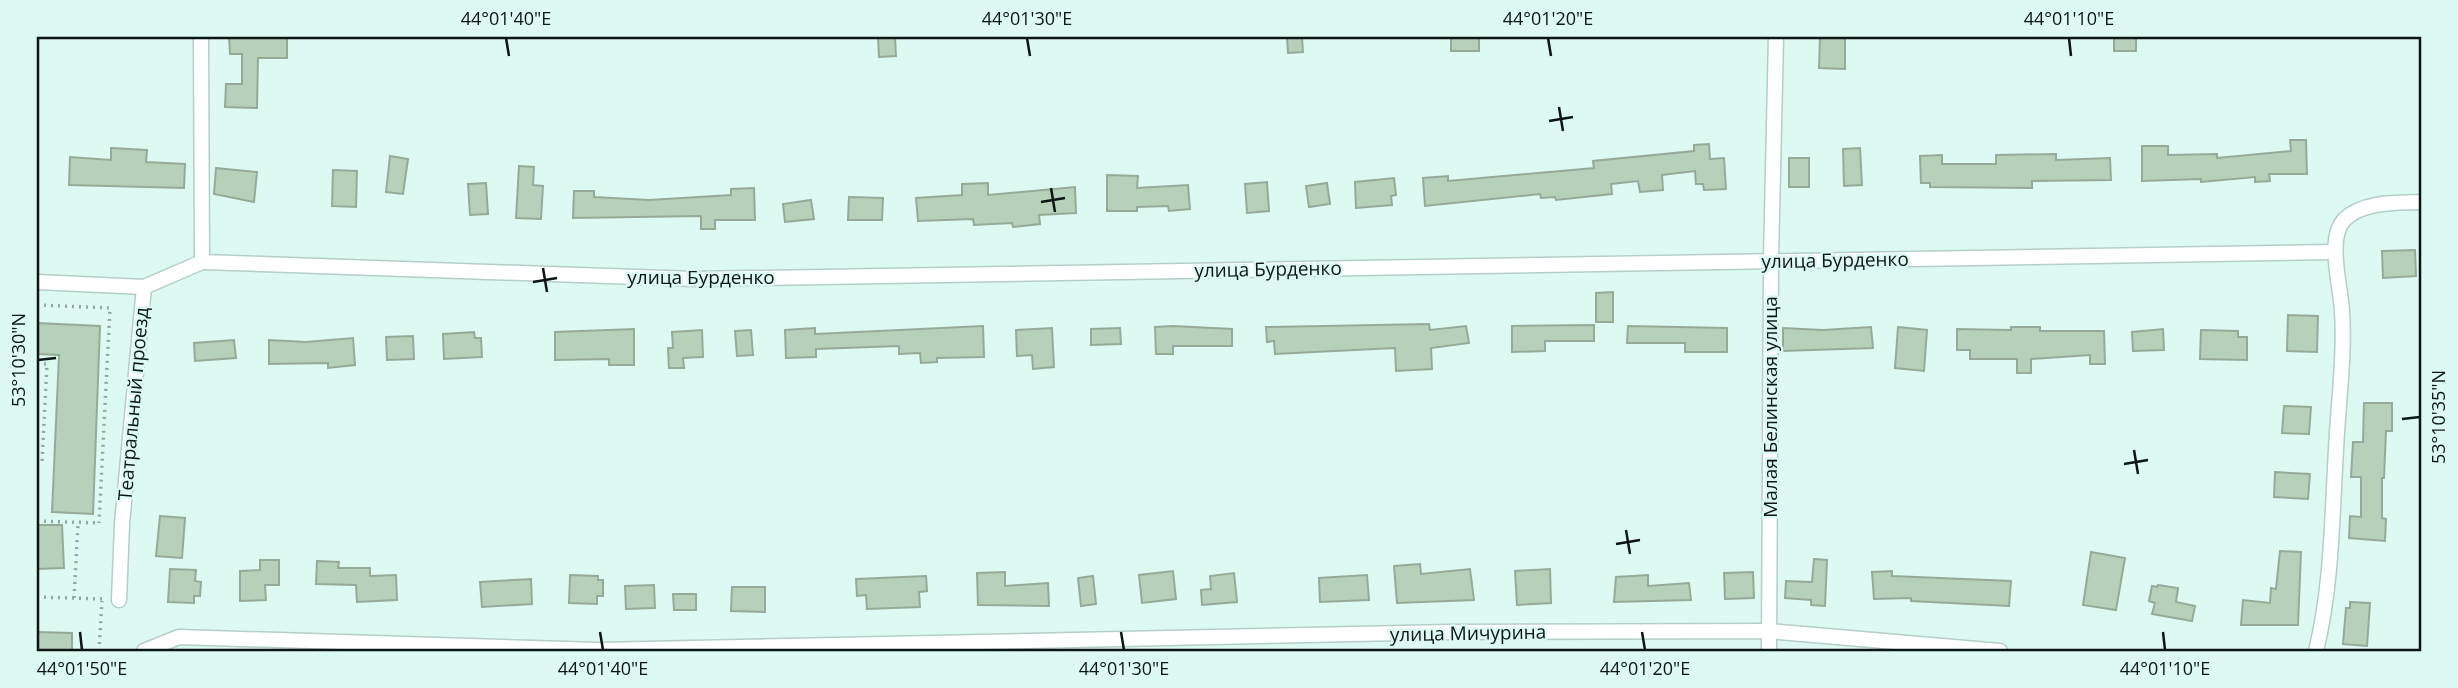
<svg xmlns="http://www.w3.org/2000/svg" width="2458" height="688" font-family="'Open Sans',sans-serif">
  <rect width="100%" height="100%" fill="#dcf9f2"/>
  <!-- building -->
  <g fill="#b5d1ba" stroke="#96aa99" stroke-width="2">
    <path d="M 229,37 L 287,37 L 287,58 L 258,58 L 257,108 L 225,107 L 226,84 L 242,84 L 242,54 L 230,54 Z"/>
    <path d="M 878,37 L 895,37 L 896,56 L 879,57 Z"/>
    <path d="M 1287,37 L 1302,37 L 1303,52 L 1288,53 Z"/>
    <rect x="1451" y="37" width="28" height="14"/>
    <path d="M 1820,37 L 1845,37 L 1845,69 L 1819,68 Z"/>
    <rect x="2114" y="37" width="22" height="14"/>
    <path d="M 2290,140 L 2306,140 L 2307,174 L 2269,174 L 2270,181 L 2255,182 L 2255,177 L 2201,182 L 2201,179 L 2142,181 L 2142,146 L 2168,146 L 2168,155 L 2217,154 L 2217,158 L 2291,151 Z"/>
    <path d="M 1709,144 L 1710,159 L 1724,158 L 1726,189 L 1704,190 L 1703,184 L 1696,184 L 1695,171 L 1662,175 L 1663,190 L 1640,192 L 1638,181 L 1611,184 L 1612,194 L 1556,200 L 1555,197 L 1541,198 L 1540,194 L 1425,206 L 1423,178 L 1448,176 L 1448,181 L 1594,168 L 1593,161 L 1694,151 L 1694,145 Z"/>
    <path d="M 111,148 L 147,150 L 146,162 L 185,164 L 184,188 L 69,185 L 70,157 L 111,160 Z"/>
    <path d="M 1860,148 L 1862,185 L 1844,186 L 1843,149 Z"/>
    <path d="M 2056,154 L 2056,160 L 2110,158 L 2111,180 L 2032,181 L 2032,188 L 1930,187 L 1930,183 L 1921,183 L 1920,156 L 1942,155 L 1942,164 L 1996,164 L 1996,155 Z"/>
    <path d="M 390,156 L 408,159 L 403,194 L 386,192 Z"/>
    <rect x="1789" y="158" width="20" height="29"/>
    <path d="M 519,166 L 534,167 L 533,185 L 543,186 L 541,219 L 516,218 Z"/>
    <path d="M 216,168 L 257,172 L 254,202 L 214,194 Z"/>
    <path d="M 333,170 L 357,171 L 356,207 L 332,206 Z"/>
    <path d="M 1107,175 L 1138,176 L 1137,188 L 1188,185 L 1190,209 L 1169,211 L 1168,206 L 1137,207 L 1137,211 L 1107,211 Z"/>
    <path d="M 1394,178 L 1396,195 L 1391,196 L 1392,205 L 1356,208 L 1355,182 Z"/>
    <path d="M 1267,182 L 1269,211 L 1247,213 L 1245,184 Z"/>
    <path d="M 486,183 L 488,214 L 470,215 L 468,184 Z"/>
    <path d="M 988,183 L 988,195 L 1075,187 L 1076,213 L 1039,215 L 1040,224 L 1013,227 L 1012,223 L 974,225 L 973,219 L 918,221 L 916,198 L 962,195 L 962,184 Z"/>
    <path d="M 1327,183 L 1330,204 L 1309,207 L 1306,186 Z"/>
    <path d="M 754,188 L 755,220 L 715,220 L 715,229 L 701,229 L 701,216 L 573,218 L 574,191 L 594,191 L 594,197 L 649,200 L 731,195 L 731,189 Z"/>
    <path d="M 849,197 L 883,198 L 882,220 L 848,220 Z"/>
    <path d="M 811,200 L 814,219 L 785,222 L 783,204 Z"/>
    <path d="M 2415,250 L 2416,276 L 2383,278 L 2382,251 Z"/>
    <path d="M 1613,292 L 1613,322 L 1596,322 L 1596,293 Z"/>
    <path d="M 2288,315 L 2318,316 L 2317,352 L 2287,351 Z"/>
    <path d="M 37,323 L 100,326 L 93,514 L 52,512 L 59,355 L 37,354 Z"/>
    <path d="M 1429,324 L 1430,330 L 1466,326 L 1469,343 L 1431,348 L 1432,369 L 1396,371 L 1395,348 L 1275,354 L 1274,341 L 1267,342 L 1266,327 Z"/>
    <path d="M 1594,325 L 1594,341 L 1545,341 L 1545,351 L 1512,352 L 1512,326 Z"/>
    <path d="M 983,326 L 984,357 L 937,358 L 937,362 L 921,363 L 920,353 L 899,354 L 899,346 L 816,349 L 816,357 L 786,358 L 785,330 L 815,328 L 815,334 Z"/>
    <path d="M 1173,326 L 1232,329 L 1232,346 L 1173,346 L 1173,354 L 1156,354 L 1155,327 Z"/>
    <path d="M 1628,326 L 1727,328 L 1727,352 L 1685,352 L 1685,343 L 1627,343 Z"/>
    <path d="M 1871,327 L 1873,348 L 1783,351 L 1783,328 L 1823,330 Z"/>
    <path d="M 1898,327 L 1927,330 L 1924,371 L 1895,368 Z"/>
    <path d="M 2011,327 L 2040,327 L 2040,331 L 2104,331 L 2105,364 L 2090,364 L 2090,355 L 2031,359 L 2031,373 L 2017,373 L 2017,359 L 1970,359 L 1970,350 L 1957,350 L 1957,329 L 2011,330 Z"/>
    <path d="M 1052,328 L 1054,367 L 1033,369 L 1032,355 L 1017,356 L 1016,330 Z"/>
    <path d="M 1120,328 L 1121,344 L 1091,345 L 1091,329 Z"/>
    <path d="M 634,329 L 634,365 L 609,365 L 609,359 L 555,360 L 555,332 Z"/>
    <path d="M 2163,329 L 2164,350 L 2133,351 L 2132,332 Z"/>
    <path d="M 702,330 L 703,357 L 683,358 L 684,368 L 669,368 L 668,348 L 673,348 L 672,332 Z"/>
    <path d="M 751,330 L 753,355 L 737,356 L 735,331 Z"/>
    <path d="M 2201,330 L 2238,331 L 2238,337 L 2247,337 L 2247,360 L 2200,359 Z"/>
    <path d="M 474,332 L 475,338 L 481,338 L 482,357 L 444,359 L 443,334 Z"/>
    <path d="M 413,336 L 414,359 L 387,360 L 386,337 Z"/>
    <path d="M 353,338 L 355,365 L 328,368 L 328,363 L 269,364 L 269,340 L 306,342 Z"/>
    <path d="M 234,340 L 236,358 L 195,361 L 194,343 Z"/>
    <path d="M 2364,403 L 2392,403 L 2392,431 L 2386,431 L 2384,478 L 2382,478 L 2382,518 L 2386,519 L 2385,541 L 2349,538 L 2350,516 L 2361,517 L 2361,477 L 2351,477 L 2353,442 L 2363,442 Z"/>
    <path d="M 2284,406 L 2311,407 L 2309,434 L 2282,433 Z"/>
    <path d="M 2275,472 L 2310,474 L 2308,499 L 2274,497 Z"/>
    <path d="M 160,516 L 185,518 L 182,558 L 156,556 Z"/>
    <path d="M 37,525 L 62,525 L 64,568 L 37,569 Z"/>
    <path d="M 2280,551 L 2301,552 L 2298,625 L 2241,625 L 2243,600 L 2270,603 L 2271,588 L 2276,589 Z"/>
    <path d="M 2091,552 L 2125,558 L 2116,610 L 2083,605 Z"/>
    <path d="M 1814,559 L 1827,560 L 1825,606 L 1811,605 L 1811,600 L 1785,598 L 1786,581 L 1812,582 Z"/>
    <path d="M 260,560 L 279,560 L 279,585 L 265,585 L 266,600 L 240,601 L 240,571 L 260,570 Z"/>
    <path d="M 317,561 L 339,562 L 338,568 L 370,568 L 370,576 L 396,575 L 397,600 L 357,602 L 356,585 L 316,584 Z"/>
    <path d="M 1420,564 L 1421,574 L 1470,569 L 1474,600 L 1397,603 L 1394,566 Z"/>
    <path d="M 170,569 L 196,570 L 195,581 L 201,582 L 200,596 L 194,596 L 194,603 L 168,602 Z"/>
    <path d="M 1550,569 L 1551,603 L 1517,605 L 1515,571 Z"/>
    <path d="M 1173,571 L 1176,599 L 1142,603 L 1139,575 Z"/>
    <path d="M 1892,571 L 1892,576 L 2011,581 L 2009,606 L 1911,601 L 1911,598 L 1874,599 L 1872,572 Z"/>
    <path d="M 1005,572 L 1005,586 L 1048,583 L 1049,606 L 978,605 L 977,573 Z"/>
    <path d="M 1753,572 L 1754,598 L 1725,599 L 1724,573 Z"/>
    <path d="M 1234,573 L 1237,602 L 1202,605 L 1201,590 L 1211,589 L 1210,576 Z"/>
    <path d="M 570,575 L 598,576 L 598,580 L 603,580 L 603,596 L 597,596 L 597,604 L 569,603 Z"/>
    <path d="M 1367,575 L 1369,600 L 1320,602 L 1319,578 Z"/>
    <path d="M 1648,575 L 1648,586 L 1689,583 L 1691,600 L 1614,602 L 1616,577 Z"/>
    <path d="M 926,576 L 927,591 L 919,592 L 920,607 L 867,609 L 866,595 L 857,596 L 856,579 Z"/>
    <path d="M 1093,576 L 1096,604 L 1081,606 L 1078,578 Z"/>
    <path d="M 531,579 L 532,604 L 482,607 L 480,582 Z"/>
    <path d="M 654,585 L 655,608 L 626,609 L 625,586 Z"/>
    <path d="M 2158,585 L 2178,588 L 2176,602 L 2195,606 L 2192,621 L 2152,614 L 2155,603 L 2149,601 L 2152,586 L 2157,587 Z"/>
    <path d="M 732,587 L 765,587 L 765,612 L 731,611 Z"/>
    <path d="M 673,594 L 696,594 L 696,610 L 674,610 Z"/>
    <path d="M 2350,602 L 2370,603 L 2367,646 L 2343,644 L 2346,608 L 2350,608 Z"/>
    <path d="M 37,632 L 72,633 L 72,651 L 37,651 Z"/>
  </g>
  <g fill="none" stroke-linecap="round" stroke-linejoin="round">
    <defs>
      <g id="minor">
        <path d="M 202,262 L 694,279 L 2334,252"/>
        <path d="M 37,282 L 144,287 L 202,262 L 201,37"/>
        <path d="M 119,600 L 122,524 L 144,287"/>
        <path d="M 144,651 L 179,637 L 599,650 L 1450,632 L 1768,631 L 2000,651"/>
        <path d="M 1769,651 L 1771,260 L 1776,37"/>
        <path d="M 2316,651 C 2332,586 2332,516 2336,450 C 2338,404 2345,357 2342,311 C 2341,287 2326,237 2345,219 C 2363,201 2398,203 2421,202"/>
      </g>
    </defs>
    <!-- minor casing -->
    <use href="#minor" stroke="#b3cfc8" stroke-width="17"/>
    <!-- path -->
    <g stroke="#91a8a2" stroke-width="3.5" stroke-dasharray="2 5" stroke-linecap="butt">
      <path d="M 37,305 L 110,308 L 99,523"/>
      <path d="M 37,363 L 47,364 L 42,462 L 37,462"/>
      <path d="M 37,521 L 99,523"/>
      <path d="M 37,597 L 105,599"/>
      <path d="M 74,598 L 78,524"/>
      <path d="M 99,651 L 102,601"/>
    </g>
    <!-- minor -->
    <use href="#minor" stroke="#fff" stroke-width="14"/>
  </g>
  <!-- ticks -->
  <path fill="none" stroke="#0c1614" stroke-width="2.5" d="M 506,38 L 509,56M 1027,38 L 1030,56M 1548,38 L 1551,56M 2069,38 L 2071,56M 1559,107 L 1563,131M 1549,121 L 1573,117M 1051,188 L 1055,212M 1041,202 L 1065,198M 543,268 L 547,292M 533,282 L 557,278M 38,360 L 56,358M 2402,419 L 2420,417M 2134,450 L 2138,474M 2124,464 L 2148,460M 1626,530 L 1630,554M 1616,544 L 1640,540M 80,632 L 82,650M 600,632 L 603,650M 1121,632 L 1124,650M 1642,632 L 1645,650M 2163,632 L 2165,650"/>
  <g text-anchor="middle" stroke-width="5" stroke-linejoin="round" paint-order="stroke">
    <!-- street labels -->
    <g font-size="19" fill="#0c1614" stroke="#dcf9f2">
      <text transform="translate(1835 260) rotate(-1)" y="7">улица Бурденко</text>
      <text transform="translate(1268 269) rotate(-1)" y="7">улица Бурденко</text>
      <text x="701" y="284">улица Бурденко</text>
      <text transform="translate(133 404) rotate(-85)" y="7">Театральный проезд</text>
      <text transform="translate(1770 407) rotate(-90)" y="7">Малая Белинская улица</text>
      <text transform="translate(1468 633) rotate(-1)" y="7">улица Мичурина</text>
    </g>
  </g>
  <!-- border -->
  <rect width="2458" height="688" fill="none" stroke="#dcf9f2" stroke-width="77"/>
  <rect x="38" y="38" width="2382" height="612" fill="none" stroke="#0c1614" stroke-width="2.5"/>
  <g font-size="18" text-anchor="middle" fill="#0c1614">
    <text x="506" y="25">44°01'40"E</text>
    <text x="1027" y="25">44°01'30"E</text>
    <text x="1548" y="25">44°01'20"E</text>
    <text x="2069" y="25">44°01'10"E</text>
    <text transform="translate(19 360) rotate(-90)" y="6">53°10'30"N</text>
    <text transform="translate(2439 417) rotate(-90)" y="6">53°10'35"N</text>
    <text x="82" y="675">44°01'50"E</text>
    <text x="603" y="675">44°01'40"E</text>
    <text x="1124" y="675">44°01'30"E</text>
    <text x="1645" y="675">44°01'20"E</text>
    <text x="2165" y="675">44°01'10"E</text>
  </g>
</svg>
